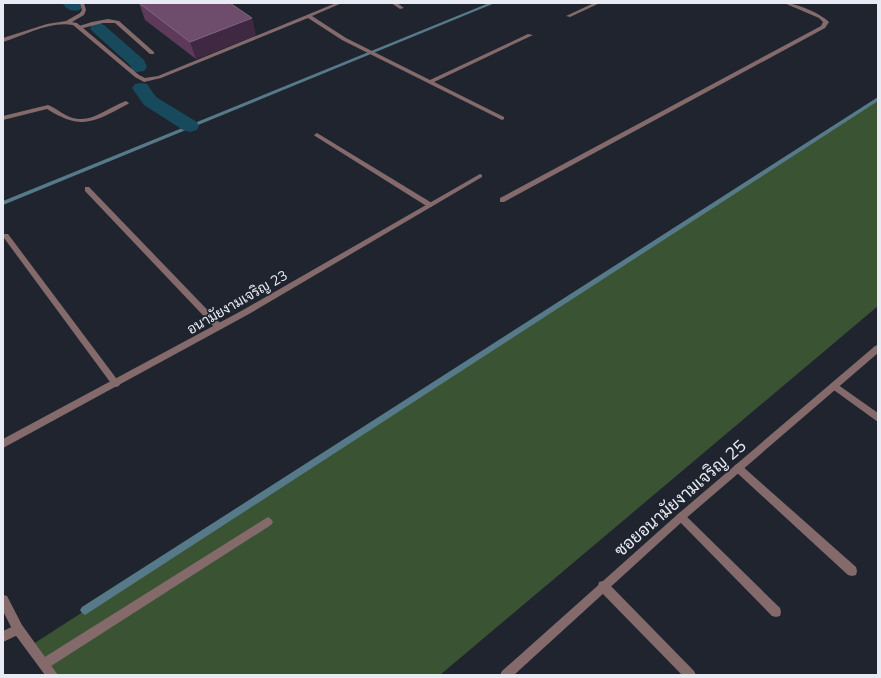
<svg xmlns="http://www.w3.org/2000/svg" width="881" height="678" font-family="Mulish,Sarabun,sans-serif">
  <rect width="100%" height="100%" fill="#1f242e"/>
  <!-- green -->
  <path fill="#3a5332" d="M 878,99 L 878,306 L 440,675 L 46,675 L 27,648 Z"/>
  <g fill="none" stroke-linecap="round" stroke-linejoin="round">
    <!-- stream -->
    <g fill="#567a89" fill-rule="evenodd">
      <path d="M 489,3 L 495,3 L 3,205 L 3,201 Z"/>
      <path d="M 878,97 L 878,101 L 88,613 L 85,615 L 82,613 L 80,610 L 82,607 Z"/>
    </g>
    <!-- canal -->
    <g fill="#174a5c" fill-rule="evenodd">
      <path d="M 62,3 L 79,3 L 83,7 L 80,10 C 72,12 67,10 62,3 Z"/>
      <path d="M 98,23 L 104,25 L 144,60 L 147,67 L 144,71 L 138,72 L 132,71 L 130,65 L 92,31 L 90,28 L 92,25 Z"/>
      <path d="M 141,83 L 147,84 L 156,97 L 197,122 L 199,126 L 197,130 L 190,132 L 183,130 L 144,105 L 132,88 L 135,84 Z"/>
    </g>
    <!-- service -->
    <g fill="#846a6b" fill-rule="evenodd">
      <path d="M 391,3 L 397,3 L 404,8 L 400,9 Z"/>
      <path d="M 108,19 L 119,21 L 154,52 L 154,54 L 150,54 L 115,23 L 103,23 L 79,29 L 76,27 L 92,22 Z"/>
      <path d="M 126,101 L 129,103 L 128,104 C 94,122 82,131 47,109 L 3,120 L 3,116 L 48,105 C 56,108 62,114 70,117 C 91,125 108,107 126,101 Z"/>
      <path d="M 317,133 L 432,203 L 432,207 L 428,207 L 315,136 L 314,135 Z"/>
      <path d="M 85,187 L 89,187 L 222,325 L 223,327 L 222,329 L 216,329 L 85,191 Z"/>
      <path d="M 4,234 L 8,234 L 119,382 L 120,384 L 119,386 L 116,387 L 113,386 L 4,238 Z"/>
      <path d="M 834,382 L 878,413 L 878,422 L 831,388 L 830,386 L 831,384 Z"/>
      <path d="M 738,464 L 741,465 L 856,567 L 857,571 L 856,575 L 852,576 L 848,575 L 735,471 L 733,468 L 735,465 Z"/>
      <path d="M 681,512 L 684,514 L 780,608 L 781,612 L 780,616 L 776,617 L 772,616 L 678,520 L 676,517 L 678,514 Z"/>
      <path d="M 603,581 L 607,582 L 694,671 L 696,675 L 682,675 L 599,590 L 598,586 L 599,582 Z"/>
      <path d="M 18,624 L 22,625 L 23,629 L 22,633 L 3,642 L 3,631 Z"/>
    </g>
    <!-- minor -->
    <g fill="#846a6b" fill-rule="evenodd">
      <path d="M 80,3 L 84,3 L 86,10 L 84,15 L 72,22 L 77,23 L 139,75 L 145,78 L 158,76 L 336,3 L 342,3 L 312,16 L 346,38 L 430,80 L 528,34 L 533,35 L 434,82 L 504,117 L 504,119 L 502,120 L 342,40 L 308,18 L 161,78 L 144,82 L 135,77 L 73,25 C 49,21 26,35 3,42 L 3,38 L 47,24 L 66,21 L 80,13 L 82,10 Z"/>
      <path d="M 594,3 L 600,3 L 570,17 L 566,16 Z"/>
      <path d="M 784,3 C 796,3 820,13 829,22 L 825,28 L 504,202 L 500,202 L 500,198 L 821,26 L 823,22 L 819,18 Z"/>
      <path d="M 480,174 L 482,175 L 482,177 L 249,314 L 3,448 L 3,439 L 243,310 Z"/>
      <path d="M 268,517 L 271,519 L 273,522 L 271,525 L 48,668 L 44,670 L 40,668 L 38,664 L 40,660 Z"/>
    </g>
    <!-- tertiary -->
    <g fill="#846a6b" fill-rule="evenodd">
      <path d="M 878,345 L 878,353 L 684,520 L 514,675 L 500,675 L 502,671 L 678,514 L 875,346 Z"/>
      <path d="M 3,595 L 7,596 L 22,625 L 58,675 L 45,675 L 14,633 L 3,611 Z"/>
    </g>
  </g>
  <!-- wall -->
  <path fill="#5e3a5a" d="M 139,3 L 256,35 L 196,59 L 145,20 Z"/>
  <!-- shaded-wall -->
  <path fill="#3f2942" d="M 252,18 L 256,35 L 196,59 L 190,42 Z"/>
  <!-- building -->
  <path fill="#6d4d6b" stroke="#806680" d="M 139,3 L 230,3 L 252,18 L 190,42 Z"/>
  <g text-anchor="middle" stroke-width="3.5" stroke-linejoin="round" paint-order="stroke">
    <!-- street labels -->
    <g font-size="14" fill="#e8ebf3" stroke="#1f242e">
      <text transform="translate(237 302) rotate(-30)" y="5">อนามัยงามเจริญ 23</text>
    </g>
    <!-- near-street labels -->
    <g font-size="17" fill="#e8ebf3" stroke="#1f242e">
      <text transform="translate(680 498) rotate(-41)" y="6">ซอยอนามัยงามเจริญ 25</text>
    </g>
  </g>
  <!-- border -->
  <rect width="881" height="678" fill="none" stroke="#e8ebf3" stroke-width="8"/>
</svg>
